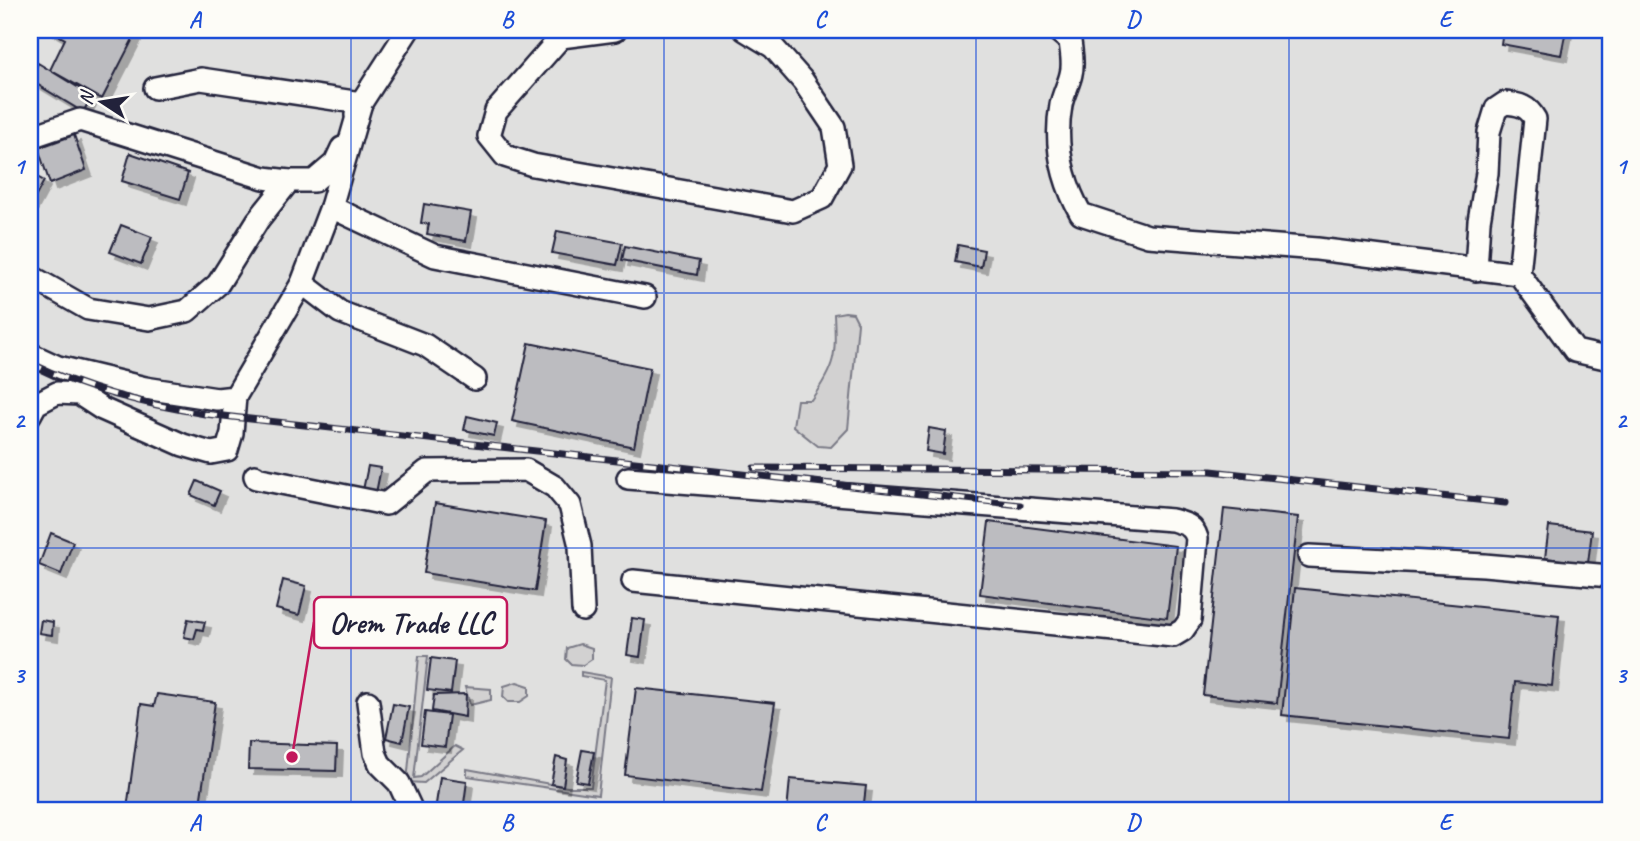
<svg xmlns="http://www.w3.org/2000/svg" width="1640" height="841" font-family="Caveat,sans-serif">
  <defs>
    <filter id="shadow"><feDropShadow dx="6" dy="6" stdDeviation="0" flood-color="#0004"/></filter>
  </defs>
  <rect width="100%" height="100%" fill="#f0efec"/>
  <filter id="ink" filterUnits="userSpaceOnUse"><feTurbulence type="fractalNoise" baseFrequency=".0143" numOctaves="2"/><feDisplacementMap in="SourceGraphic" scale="14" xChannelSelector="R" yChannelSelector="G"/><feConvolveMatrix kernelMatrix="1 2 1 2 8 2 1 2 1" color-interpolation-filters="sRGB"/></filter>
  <g filter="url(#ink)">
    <!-- built -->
    <path fill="#e0e0df" d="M 30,30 L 1610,30 L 1610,708 L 1598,811 L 30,811 Z"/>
    <!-- green -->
    <g fill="#d2d1d1" stroke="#7a7a86" stroke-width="2">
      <path d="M 845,312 L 853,313 L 858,323 L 848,429 L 831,447 L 818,446 L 793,426 L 797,400 L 811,400 C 836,365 836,356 834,314 Z"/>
      <path d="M 580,644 L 592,648 L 592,659 L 583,665 L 571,664 L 566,659 L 567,648 Z"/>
      <path d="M 419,656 L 428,656 L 414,778 L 421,777 L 455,746 L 463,750 L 424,783 L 407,782 Z"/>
      <path d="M 581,672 L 611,677 L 598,795 L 467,776 L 467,769 L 567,787 L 591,787 L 605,680 L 581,676 Z"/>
      <path d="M 517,682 L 529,686 L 529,696 L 520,702 L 508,702 L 503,697 L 504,686 Z"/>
      <path d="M 465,687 L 491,689 L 491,700 L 470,705 Z"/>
    </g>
    <!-- building -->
    <g fill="#bcbcc0" stroke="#22223b" stroke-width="2" filter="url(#shadow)">
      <path d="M 49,30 L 131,30 L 136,33 L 102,99 L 50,70 L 65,39 Z"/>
      <path d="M 1503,30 L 1566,30 L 1561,55 L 1501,44 Z"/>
      <path d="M 38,63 L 92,96 L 83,112 L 30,80 Z"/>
      <path d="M 74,135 L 86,170 L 50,184 L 38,148 Z"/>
      <path d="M 130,153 L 188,173 L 180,199 L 122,181 Z"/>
      <path d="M 30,173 L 44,181 L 30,207 Z"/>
      <path d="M 424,204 L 471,212 L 466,241 L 427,234 L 429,224 L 421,223 Z"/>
      <path d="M 121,225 L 152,237 L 141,264 L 110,252 Z"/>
      <path d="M 557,231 L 622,243 L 617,265 L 552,253 Z"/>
      <path d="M 958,245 L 984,250 L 981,267 L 955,262 Z"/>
      <path d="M 625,246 L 699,261 L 697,275 L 622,260 Z"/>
      <path d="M 529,343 L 650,368 L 634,447 L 512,421 Z"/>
      <path d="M 467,416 L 497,423 L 494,436 L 464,430 Z"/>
      <path d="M 929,428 L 946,431 L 943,454 L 926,451 Z"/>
      <path d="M 368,466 L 381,468 L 376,493 L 363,490 Z"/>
      <path d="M 197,481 L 220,491 L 214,505 L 191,495 Z"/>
      <path d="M 435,503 L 546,521 L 535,591 L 424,573 Z"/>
      <path d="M 1224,509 L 1298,517 L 1277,703 L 1203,695 Z"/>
      <path d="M 989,522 L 1176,546 L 1167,618 L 980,594 Z"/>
      <path d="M 1549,526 L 1592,531 L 1588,563 L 1545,558 Z"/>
      <path d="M 51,533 L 73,542 L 61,574 L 39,565 Z"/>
      <path d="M 283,580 L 306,586 L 299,615 L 276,609 Z"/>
      <path d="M 1295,588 L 1559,615 L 1552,686 L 1515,682 L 1509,739 L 1282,715 Z"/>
      <path d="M 632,618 L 645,620 L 640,657 L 627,655 Z"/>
      <path d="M 188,619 L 205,622 L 203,630 L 197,629 L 194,639 L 184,637 Z"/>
      <path d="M 41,620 L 53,622 L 52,635 L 39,633 Z"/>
      <path d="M 431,658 L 455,661 L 451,693 L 427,690 Z"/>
      <path d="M 636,688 L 775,703 L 761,792 L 625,775 Z"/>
      <path d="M 157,694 L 215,702 L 199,811 L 127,809 L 141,704 L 154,706 Z"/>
      <path d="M 466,694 L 465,717 L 432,711 L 434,695 Z"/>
      <path d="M 393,704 L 409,707 L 402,742 L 386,738 Z"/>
      <path d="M 425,712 L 449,715 L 445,747 L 421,744 Z"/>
      <path d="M 249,743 L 337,746 L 336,771 L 248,769 Z"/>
      <path d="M 582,750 L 594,752 L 588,783 L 576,781 Z"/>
      <path d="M 556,757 L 567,760 L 563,786 L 551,784 Z"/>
      <path d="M 440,777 L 467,781 L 463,811 L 435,811 Z"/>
      <path d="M 790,779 L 866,786 L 863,811 L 787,811 Z"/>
    </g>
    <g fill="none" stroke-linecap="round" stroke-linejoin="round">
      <defs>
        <g id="minor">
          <path d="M 1057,30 L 1070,41 C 1071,51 1074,64 1071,74 C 1069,84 1063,94 1061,105 C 1054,144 1062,180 1081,214 L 1148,236 L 1317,249 L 1519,274 L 1575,351 L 1610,359"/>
          <path d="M 551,31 L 561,37 L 615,30"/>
          <path d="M 561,37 L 496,111 L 489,136 L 505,156 L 533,165 L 793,211 L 822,198 L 840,165 L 834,127 L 803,81 L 773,47 L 745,30"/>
          <path d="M 155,88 L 201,79 L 361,103 L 356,115"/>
          <path d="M 30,137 L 80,120 L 264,178 L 289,181 L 314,181 L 335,163 L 342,148"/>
          <path d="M 331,207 L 435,256 L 645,297"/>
          <path d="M 1476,270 L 1479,221 L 1487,173 L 1489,132 L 1496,109 L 1505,103 C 1519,104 1528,106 1535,119 L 1519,274"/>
          <path d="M 30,276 L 88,309 L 149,319 L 187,311 L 218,284 L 258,220 L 289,181"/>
          <path d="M 302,283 L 340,312 L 425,345 L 475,379"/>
          <path d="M 30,354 L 58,367 L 145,388 L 217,399 L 235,397 L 302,283 L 331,207 L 361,103 L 408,30"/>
          <path d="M 30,415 L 36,404 L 57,393 L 79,394 L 102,409 L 183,445 L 211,453 L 227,450 L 232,433 L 235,397"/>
          <path d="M 255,476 L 256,478 L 386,504 L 427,471 L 526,470 L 555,487 L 570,505 L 580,546 L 583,610"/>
          <path d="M 628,478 L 1172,520 C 1186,524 1193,525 1197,538 L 1190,620 L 1183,630 L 1173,636 L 633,581"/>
          <path d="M 1309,556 L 1484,565 L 1610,576"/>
          <path d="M 368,702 L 375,753 L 380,764 L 399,783 L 412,811"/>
        </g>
        <path id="major" d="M 1610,811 L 1610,809"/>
      </defs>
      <!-- minor casing -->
      <use href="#minor" stroke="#22223b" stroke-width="26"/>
      <!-- major casing -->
      <use href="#major" stroke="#22223b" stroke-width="32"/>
      <!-- minor -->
      <use href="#minor" stroke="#fdfcf7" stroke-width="21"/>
      <!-- major -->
      <use href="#major" stroke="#fdfcf7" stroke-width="26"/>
      <defs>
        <g id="rail">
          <path d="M 30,363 C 86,390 144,404 205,414 L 1020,505"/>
          <path d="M 754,468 L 1211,471 L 1505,503"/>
        </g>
      </defs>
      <!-- rail casing -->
      <use href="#rail" stroke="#22223b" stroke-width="7"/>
      <!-- rail -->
      <use href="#rail" stroke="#fdfcf7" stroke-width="4.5" stroke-dasharray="13" stroke-linecap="butt"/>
    </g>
  </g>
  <!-- grid -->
  <path fill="none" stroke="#1d4ed8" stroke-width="2" stroke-opacity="0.55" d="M 351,30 L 351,811M 664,30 L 664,811M 976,30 L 976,811M 1289,30 L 1289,811M 30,293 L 1610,293M 30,548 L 1610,548"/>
  <!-- callouts -->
  <path fill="none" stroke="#c2185b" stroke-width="2.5" d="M292 757L314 622"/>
  <circle fill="#c2185b" stroke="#fdfcf7" stroke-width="2.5" cx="292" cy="757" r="7"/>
  <rect fill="#fdfcf7" stroke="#c2185b" stroke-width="2.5" x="314" y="597" width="193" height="51" rx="7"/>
  <g font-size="30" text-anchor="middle" font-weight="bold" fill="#22223b">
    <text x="411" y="633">Orem Trade LLC</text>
  </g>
  <!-- margin -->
  <rect width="1640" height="841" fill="none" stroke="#fdfcf7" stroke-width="77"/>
  <!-- north arrow -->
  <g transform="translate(102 102) rotate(282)" stroke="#fdfcf7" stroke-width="5" paint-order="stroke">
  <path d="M0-5L12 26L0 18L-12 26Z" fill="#22223b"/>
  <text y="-10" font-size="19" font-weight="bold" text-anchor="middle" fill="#22223b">N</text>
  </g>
  <rect x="38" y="38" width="1564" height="764" fill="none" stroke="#1d4ed8" stroke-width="2.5"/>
  <g font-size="23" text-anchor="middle" font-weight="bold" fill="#1d4ed8">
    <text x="195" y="27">A</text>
    <text x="507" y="27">B</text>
    <text x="820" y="27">C</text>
    <text x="1133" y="27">D</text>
    <text x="1445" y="27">E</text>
    <text x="19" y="174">1</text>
    <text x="1621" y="174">1</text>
    <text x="19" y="428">2</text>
    <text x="1621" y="428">2</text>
    <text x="19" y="683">3</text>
    <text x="1621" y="683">3</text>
    <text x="195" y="830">A</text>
    <text x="507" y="830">B</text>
    <text x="820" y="830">C</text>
    <text x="1133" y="830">D</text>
    <text x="1445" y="830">E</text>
  </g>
</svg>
